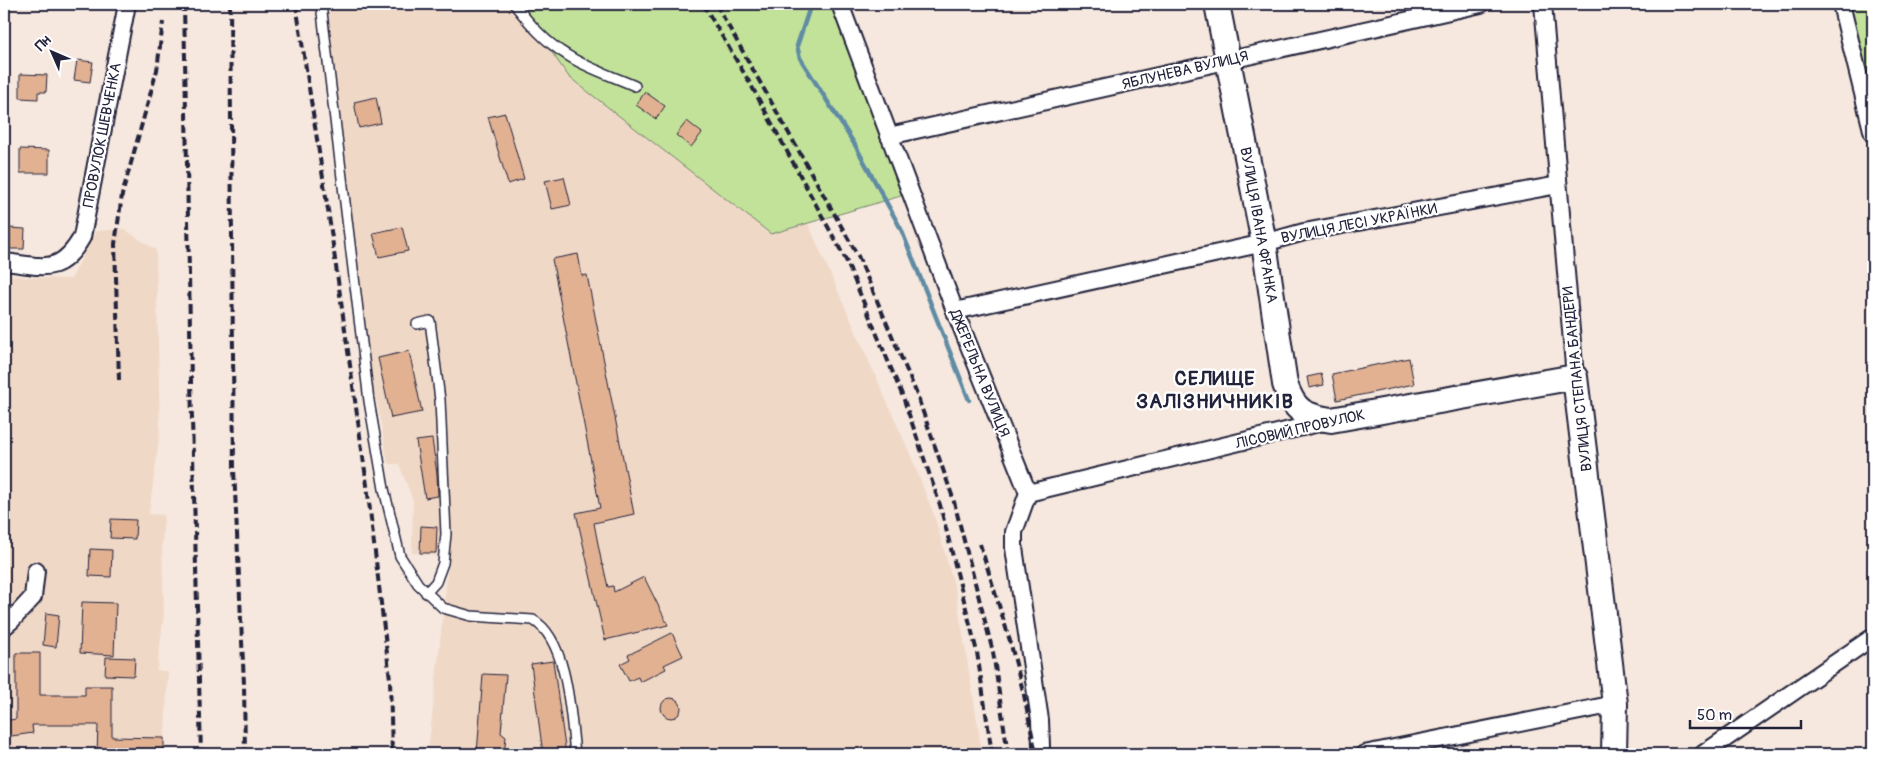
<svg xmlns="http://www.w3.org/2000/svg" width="1877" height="758" font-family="Pangolin,sans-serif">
  <rect width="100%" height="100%" fill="#f6e8de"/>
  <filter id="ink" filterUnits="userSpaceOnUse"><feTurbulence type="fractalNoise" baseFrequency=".02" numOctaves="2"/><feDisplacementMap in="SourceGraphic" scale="10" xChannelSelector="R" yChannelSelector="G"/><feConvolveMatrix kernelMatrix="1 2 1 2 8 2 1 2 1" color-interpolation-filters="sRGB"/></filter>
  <g filter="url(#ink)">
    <!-- built -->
    <g fill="#f0d8c7">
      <path d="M 327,4 L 677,4 L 803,212 L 911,456 L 934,515 L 956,592 L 979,732 L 981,754 L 428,754 L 449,557 L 412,553 L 413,501 L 399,464 L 388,464 L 377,401 L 369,401 Z"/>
      <path d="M 124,229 L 156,250 L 160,432 L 149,514 L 164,515 L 162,545 L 164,613 L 157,670 L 168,672 L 164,754 L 4,754 L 4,274 L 24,277 L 71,279 L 96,231 Z"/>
    </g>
    <!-- green -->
    <g fill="#c2e29a" stroke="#72826a">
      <path d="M 518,4 L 840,4 L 911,193 L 771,234 L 569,77 Z"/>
      <path d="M 1841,4 L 1873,4 L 1873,134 Z"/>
    </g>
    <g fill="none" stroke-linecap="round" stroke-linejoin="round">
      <!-- stream -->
      <path stroke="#608ba4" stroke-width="4.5" d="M 811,4 L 797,46 L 800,58 L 855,145 L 901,229 L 969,400"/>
    </g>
    <!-- building -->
    <g fill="#e1b192" stroke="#22223b">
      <path d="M 77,60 L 93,62 L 90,82 L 74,80 Z"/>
      <path d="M 20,74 L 47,75 L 46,92 L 38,92 L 38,99 L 20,98 Z"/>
      <path d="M 645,92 L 665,106 L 656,119 L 636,105 Z"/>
      <path d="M 376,97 L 381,123 L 359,128 L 354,102 Z"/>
      <path d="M 505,113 L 524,179 L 508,184 L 488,117 Z"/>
      <path d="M 687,121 L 702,133 L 691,147 L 676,135 Z"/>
      <path d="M 20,149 L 49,150 L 49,173 L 20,173 Z"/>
      <path d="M 564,177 L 571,205 L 552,209 L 545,181 Z"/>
      <path d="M 402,227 L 408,251 L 379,257 L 373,233 Z"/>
      <path d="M 10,228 L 25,229 L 24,249 L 10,249 Z"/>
      <path d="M 578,254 L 582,276 L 587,275 L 634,514 L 594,523 L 602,565 L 603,565 L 608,587 L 613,586 L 614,592 L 644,577 L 668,625 L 605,640 L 576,513 L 600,508 L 552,259 Z"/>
      <path d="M 409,351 L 422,412 L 391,418 L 378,358 Z"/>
      <path d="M 1409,358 L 1414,384 L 1337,400 L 1332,374 Z"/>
      <path d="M 1321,374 L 1324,385 L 1309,388 L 1307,377 Z"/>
      <path d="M 432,439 L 437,474 L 438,496 L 425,498 L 416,441 Z"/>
      <path d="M 111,519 L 136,520 L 135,539 L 110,538 Z"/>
      <path d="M 421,526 L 437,527 L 436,553 L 420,553 Z"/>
      <path d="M 90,549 L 112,550 L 111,577 L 89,576 Z"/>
      <path d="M 82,602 L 116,603 L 114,655 L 80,653 Z"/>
      <path d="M 46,613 L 59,615 L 56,647 L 43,645 Z"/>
      <path d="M 672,633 L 683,656 L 664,665 L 666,669 L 640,682 L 638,677 L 629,681 L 620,664 L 630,659 L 628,655 Z"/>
      <path d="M 16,653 L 40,653 L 40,695 L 85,695 L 85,686 L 112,686 L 112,737 L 164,738 L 164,754 L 97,754 L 98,725 L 32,725 L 33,733 L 4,737 L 4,721 L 16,719 Z"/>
      <path d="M 106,657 L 135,658 L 134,676 L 105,675 Z"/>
      <path d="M 553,661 L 566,754 L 543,754 L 531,664 Z"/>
      <path d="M 483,674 L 506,675 L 501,733 L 506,737 L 504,754 L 477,754 Z"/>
      <circle cx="671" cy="708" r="10"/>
    </g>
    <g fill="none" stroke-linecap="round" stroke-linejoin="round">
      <defs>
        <g id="lane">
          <path d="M 321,4 L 369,401 L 384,489 L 400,556 L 418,584 L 443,608 L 471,616 L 533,620 C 568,639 571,718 575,754"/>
          <path d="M 514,4 C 530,24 545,42 567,55 C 586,68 613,76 635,86"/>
          <path d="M 417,324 L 430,321 L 440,400 L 446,534 L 443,563 L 436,582 L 426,593"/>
        </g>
        <g id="street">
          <path d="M 840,4 L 955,311 L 1028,493 L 1014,532 L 1014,548 L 1040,720 L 1041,746 L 1039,754"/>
          <path d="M 1543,4 L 1575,377"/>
          <path d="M 1841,4 L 1873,134"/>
          <path d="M 889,136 L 1481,4"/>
          <path d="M 4,262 C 43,266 60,276 82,237 L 127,4"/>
          <path d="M 955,311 L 1264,243 L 1304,232 L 1558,185"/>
          <path d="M 1028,493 L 1327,421"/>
          <path d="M 4,627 L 11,621 L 33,597 L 36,571"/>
          <path d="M 1364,754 L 1615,704"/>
          <path d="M 1703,754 L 1873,637"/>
        </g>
        <path id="secondary" d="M 1217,4 L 1264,243 L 1285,384 C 1294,411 1304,416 1331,420 L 1575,377 L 1615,704 L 1614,754"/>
      </defs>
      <!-- lane casing -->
      <use href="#lane" stroke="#22223b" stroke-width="12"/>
      <!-- street casing -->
      <use href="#street" stroke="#22223b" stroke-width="20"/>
      <!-- secondary casing -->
      <use href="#secondary" stroke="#22223b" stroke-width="28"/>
      <!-- lane -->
      <use href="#lane" stroke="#fff" stroke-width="9"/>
      <!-- street -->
      <use href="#street" stroke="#fff" stroke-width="16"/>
      <!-- secondary -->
      <use href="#secondary" stroke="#fff" stroke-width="24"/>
      <!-- rail -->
      <g stroke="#22223b" stroke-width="4" stroke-dasharray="8 4" stroke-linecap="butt">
        <path d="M 184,4 L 191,381 L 201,754"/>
        <path d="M 230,4 L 234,469 L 244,684 L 245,754"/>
        <path d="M 296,4 L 328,210 L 367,485 L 390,679 L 392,754"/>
        <path d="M 703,4 L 751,85 L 846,260 L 903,397 L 940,505 L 977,652 L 992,754"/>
        <path d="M 716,4 L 858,256 L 916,392 L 953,498 L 993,652 L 1008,754"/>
        <path d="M 119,380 L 115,244 L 122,195 L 157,70 L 163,22"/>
        <path d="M 980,544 L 1010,641 L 1024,695 L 1036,754"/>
      </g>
    </g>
  </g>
  <g text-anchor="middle" stroke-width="4.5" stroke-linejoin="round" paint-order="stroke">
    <!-- street labels -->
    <g font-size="15" fill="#22223b" stroke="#fff">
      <text transform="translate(1185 70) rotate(-13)" y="5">ЯБЛУНЕВА ВУЛИЦЯ</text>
      <text transform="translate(102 135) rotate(-79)" y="5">ПРОВУЛОК ШЕВЧЕНКА</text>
      <text transform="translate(1359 223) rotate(-11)" y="5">ВУЛИЦЯ ЛЕСІ УКРАЇНКИ</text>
      <text transform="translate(1259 225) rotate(80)" y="5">ВУЛИЦЯ ІВАНА ФРАНКА</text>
      <text transform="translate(980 373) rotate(68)" y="5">ДЖЕРЕЛЬНА ВУЛИЦЯ</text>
      <text transform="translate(1577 379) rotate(-96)" y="5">ВУЛИЦЯ СТЕПАНА БАНДЕРИ</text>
      <text transform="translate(1300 429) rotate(-13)" y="5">ЛІСОВИЙ ПРОВУЛОК</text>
    </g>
    <!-- district labels -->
    <g font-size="20" font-weight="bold" letter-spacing="1" fill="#22223b" stroke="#fff">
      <text x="1215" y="385">СЕЛИЩЕ<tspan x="1215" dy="23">ЗАЛІЗНИЧНИКІВ</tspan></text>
    </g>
  </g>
  <!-- margin -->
  <rect width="1877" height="758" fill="none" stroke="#fff" stroke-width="20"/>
  <rect x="10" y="10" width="1857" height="738" fill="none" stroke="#22223b" stroke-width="2" filter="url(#ink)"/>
  <!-- north arrow -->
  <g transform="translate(52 52) rotate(315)" stroke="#ffffff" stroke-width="4" paint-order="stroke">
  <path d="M0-4L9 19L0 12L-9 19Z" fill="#22223b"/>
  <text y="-8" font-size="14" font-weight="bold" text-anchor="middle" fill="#22223b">Пн</text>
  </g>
  <!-- scale -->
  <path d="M1690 720v8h111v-8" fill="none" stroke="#22223b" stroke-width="2.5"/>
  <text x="1697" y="720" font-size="15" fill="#22223b" stroke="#ffffff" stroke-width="4" paint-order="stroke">50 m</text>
</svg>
